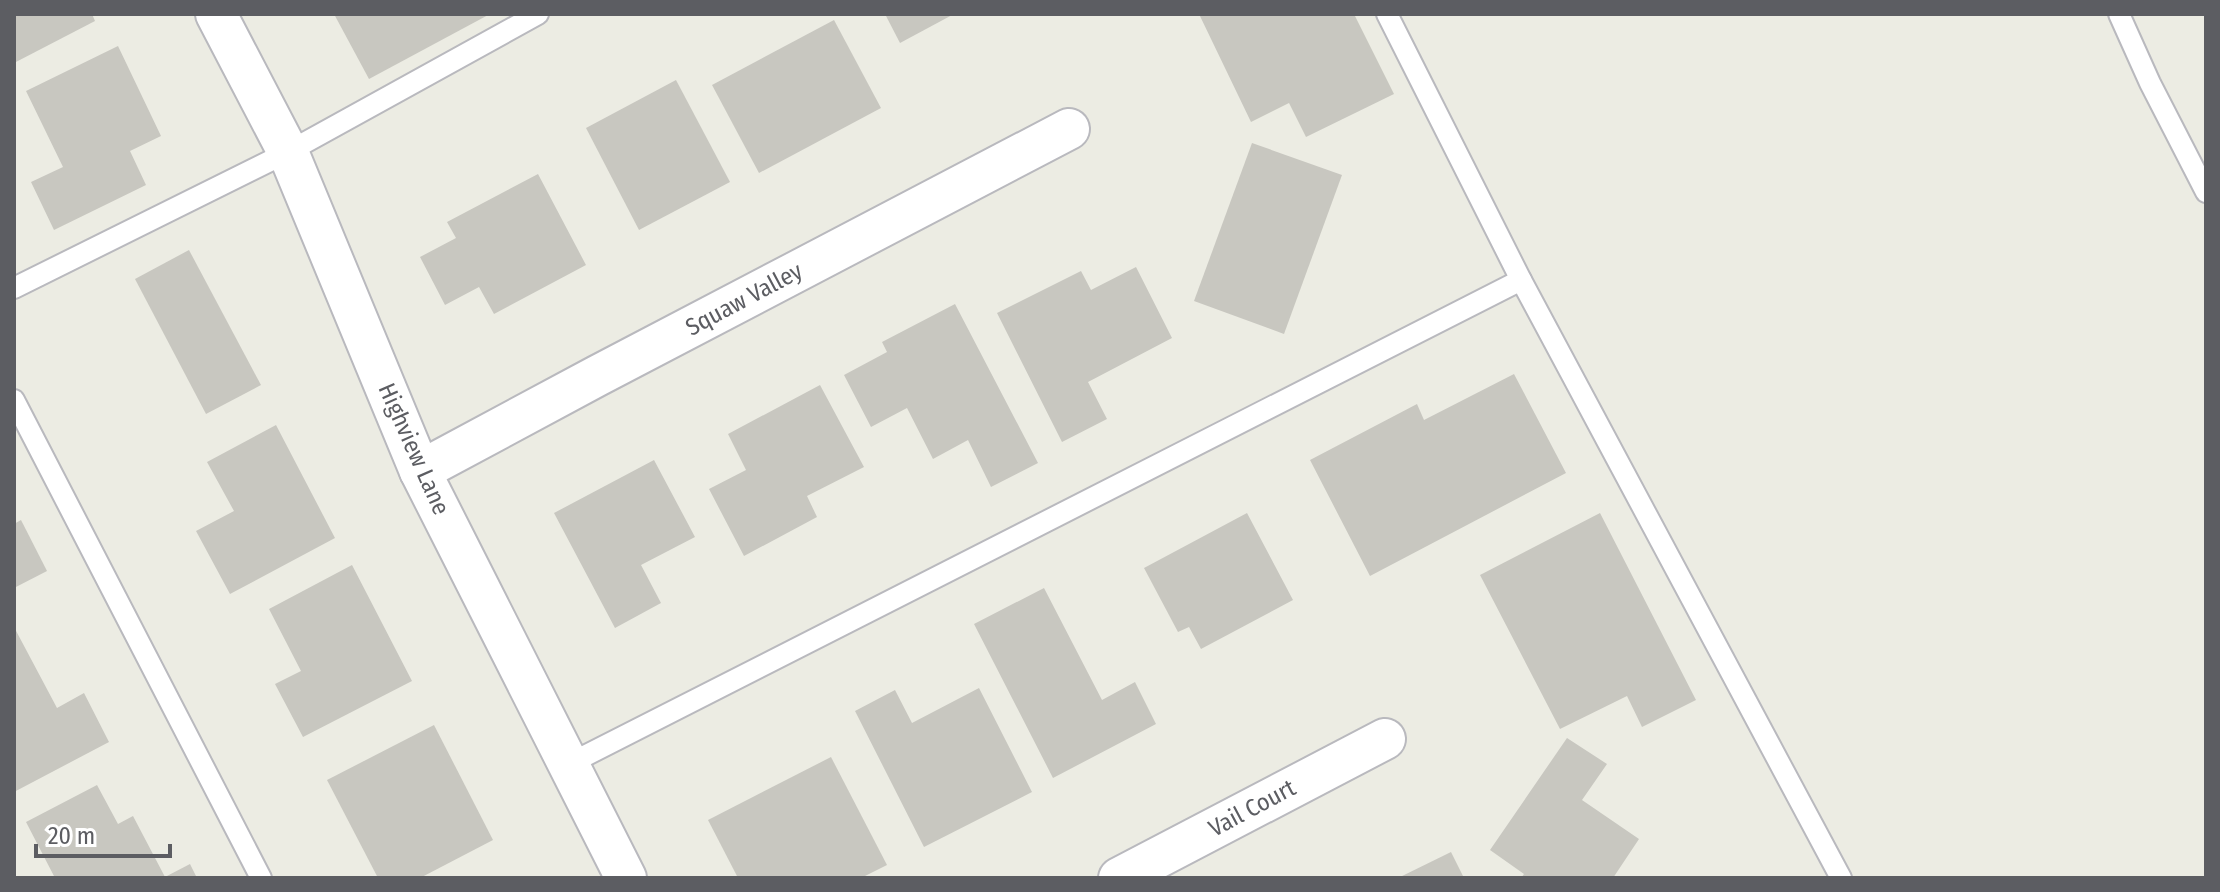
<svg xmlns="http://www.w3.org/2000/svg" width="2220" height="892" font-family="'Fira Sans Condensed',sans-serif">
  <rect width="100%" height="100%" fill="#ecece3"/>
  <!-- building -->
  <g fill="#c8c7c0">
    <path d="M 14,14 L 92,14 L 95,21 L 14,63 Z"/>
    <path d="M 334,14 L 490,14 L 369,79 Z"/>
    <path d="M 885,14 L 954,14 L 900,43 Z"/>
    <path d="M 1199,14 L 1354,14 L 1394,94 L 1306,137 L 1289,103 L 1251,122 Z"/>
    <path d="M 834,20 L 881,108 L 759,173 L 712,85 Z"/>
    <path d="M 118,46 L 161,136 L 130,151 L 146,185 L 54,230 L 31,182 L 63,167 L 26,91 Z"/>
    <path d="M 676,80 L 730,182 L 639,230 L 586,128 Z"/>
    <path d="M 1252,143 L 1342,175 L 1284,334 L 1194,301 Z"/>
    <path d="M 538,174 L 586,265 L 494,314 L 479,287 L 445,305 L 420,257 L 456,238 L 447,222 Z"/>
    <path d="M 189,250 L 261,385 L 206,414 L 135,279 Z"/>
    <path d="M 1136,267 L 1172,338 L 1088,382 L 1107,419 L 1062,442 L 997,313 L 1081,271 L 1091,290 Z"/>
    <path d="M 955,304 L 1038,463 L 991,487 L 968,440 L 933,459 L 907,408 L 871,427 L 844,375 L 887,352 L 882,342 Z"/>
    <path d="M 1514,374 L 1566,473 L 1370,576 L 1310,460 L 1417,404 L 1424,420 Z"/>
    <path d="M 820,385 L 864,467 L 807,496 L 817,517 L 744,556 L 709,489 L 746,470 L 728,434 Z"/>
    <path d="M 276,425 L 335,538 L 230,594 L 196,531 L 234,511 L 207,462 Z"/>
    <path d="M 654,460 L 695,537 L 641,565 L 661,603 L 615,628 L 554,513 Z"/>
    <path d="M 1247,513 L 1293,600 L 1201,649 L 1189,627 L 1178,632 L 1144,568 Z"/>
    <path d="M 1600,513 L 1696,700 L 1642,727 L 1627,696 L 1560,729 L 1480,575 Z"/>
    <path d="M 21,520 L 47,571 L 14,588 L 14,524 Z"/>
    <path d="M 352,565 L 412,681 L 303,737 L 275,684 L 301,671 L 269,609 Z"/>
    <path d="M 1044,588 L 1102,700 L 1135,682 L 1156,724 L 1053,778 L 974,624 Z"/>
    <path d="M 14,627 L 57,708 L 84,693 L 109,742 L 14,792 Z"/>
    <path d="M 979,688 L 1032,792 L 924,847 L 855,711 L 895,690 L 912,723 Z"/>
    <path d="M 434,725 L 493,840 L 420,878 L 378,878 L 327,780 Z"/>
    <path d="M 1567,738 L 1607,764 L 1582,800 L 1639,839 L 1613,878 L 1521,878 L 1524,874 L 1490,850 Z"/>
    <path d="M 831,757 L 887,865 L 861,878 L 738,878 L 708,820 Z"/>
    <path d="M 97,785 L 118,824 L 133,816 L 165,877 L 190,864 L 197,878 L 55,878 L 26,822 Z"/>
    <path d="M 1451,852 L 1464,878 L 1398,878 Z"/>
  </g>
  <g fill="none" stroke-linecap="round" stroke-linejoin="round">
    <defs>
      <g id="lane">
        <path d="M 1387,14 L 1521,280 L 1841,878"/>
        <path d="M 2119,14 L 2150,83 L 2206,192"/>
        <path d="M 14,288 L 288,152 L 538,14"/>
        <path d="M 14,400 L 261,878"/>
        <path d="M 569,764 L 1521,280"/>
      </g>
      <g id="street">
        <path d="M 216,14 L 288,152 L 420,471 L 626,878"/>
        <path d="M 420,471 L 597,376 L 1069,129"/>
        <path d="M 1119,878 L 1385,739"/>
      </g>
    </defs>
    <!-- lane casing -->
    <use href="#lane" stroke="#b9b9be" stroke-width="24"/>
    <!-- street casing -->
    <use href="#street" stroke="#b9b9be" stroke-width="44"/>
    <!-- lane -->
    <use href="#lane" stroke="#fff" stroke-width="20"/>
    <!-- street -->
    <use href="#street" stroke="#fff" stroke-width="40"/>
  </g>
  <g text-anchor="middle" stroke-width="8" stroke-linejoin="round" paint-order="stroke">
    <!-- street labels -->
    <g font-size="24" fill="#5c5d62" stroke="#fff">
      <text transform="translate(744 299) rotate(-28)" y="8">Squaw Valley</text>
      <text transform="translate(414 449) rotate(66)" y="8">Highview Lane</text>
      <text transform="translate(1252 808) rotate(-28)" y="8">Vail Court</text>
    </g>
  </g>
  <!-- border -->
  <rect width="2220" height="892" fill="none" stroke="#5c5d62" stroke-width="32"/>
  <!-- scale -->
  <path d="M36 844v12h134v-12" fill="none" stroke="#5c5d62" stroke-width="4"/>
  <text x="48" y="844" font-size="24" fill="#5c5d62" stroke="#ffffff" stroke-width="6" paint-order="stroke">20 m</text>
</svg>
